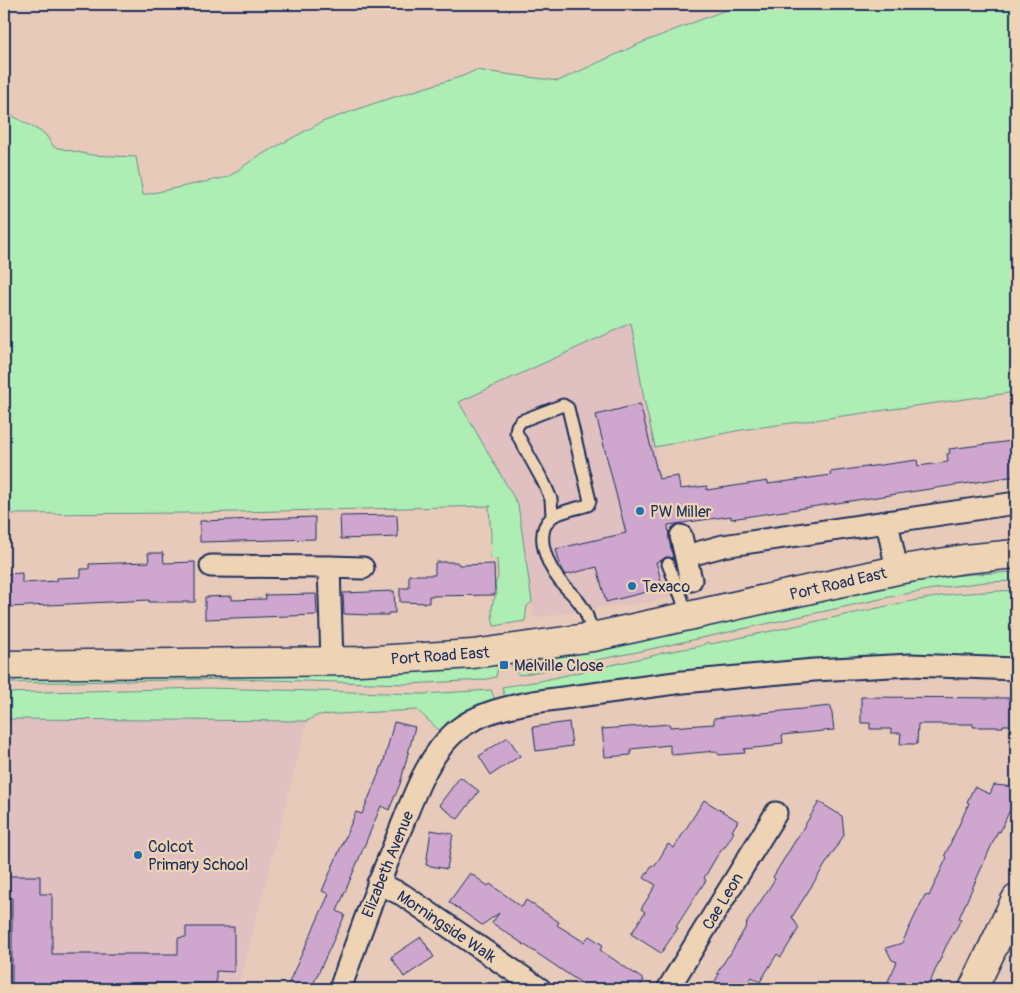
<svg xmlns="http://www.w3.org/2000/svg" width="1020" height="993" font-family="Pangolin,sans-serif">
  <rect width="100%" height="100%" fill="#e8caba"/>
  <filter id="ink" filterUnits="userSpaceOnUse"><feTurbulence type="fractalNoise" baseFrequency=".02" numOctaves="2"/><feDisplacementMap in="SourceGraphic" scale="10" xChannelSelector="R" yChannelSelector="G"/><feConvolveMatrix kernelMatrix="1 2 1 2 8 2 1 2 1" color-interpolation-filters="sRGB"/></filter>
  <g filter="url(#ink)">
    <!-- built -->
    <g fill="#e0c0c0">
      <path d="M 631,323 L 644,399 L 687,589 L 692,593 L 638,604 L 603,607 L 534,618 L 518,505 L 459,402 Z"/>
      <path d="M 4,719 L 307,721 L 238,989 L 4,989 Z"/>
    </g>
    <!-- green -->
    <g fill="#aeedb4" stroke="#648e89">
      <path d="M 741,4 L 1016,4 L 1016,392 L 741,430 L 655,447 L 644,399 L 631,323 L 459,402 L 518,505 L 532,602 L 527,606 L 525,621 L 494,626 C 492,616 490,602 497,594 L 495,585 L 498,577 L 497,559 L 490,558 L 491,536 L 489,508 L 491,506 L 195,513 L 4,514 L 4,111 L 45,134 L 54,147 L 91,155 L 136,157 L 143,195 L 228,177 L 257,157 L 322,122 L 375,103 L 463,76 L 476,70 L 558,81 L 641,43 Z"/>
      <path d="M 1016,572 L 1016,581 L 985,582 L 946,587 L 899,595 L 637,652 L 520,675 L 512,669 L 512,665 L 520,664 L 519,659 L 908,580 L 974,574 Z"/>
      <path d="M 1016,590 L 1016,663 L 505,698 L 502,687 L 540,681 L 656,655 L 661,653 L 701,646 L 708,642 L 711,644 L 901,603 L 953,594 Z"/>
      <path d="M 499,662 L 496,677 L 482,680 L 408,684 L 234,679 L 4,683 L 4,676 Z"/>
      <path d="M 206,688 L 423,694 L 491,690 L 495,700 L 448,724 L 440,731 L 417,710 L 318,715 L 307,721 L 4,719 L 4,693 Z"/>
    </g>
    <!-- building -->
    <g fill="#cfa7ce" stroke="#1b2f5e">
      <path d="M 640,404 L 659,479 L 678,476 L 680,489 L 707,486 L 707,490 L 768,481 L 768,484 L 831,475 L 830,472 L 917,460 L 918,466 L 948,462 L 947,454 L 950,453 L 949,449 L 1012,441 L 1012,446 L 1016,445 L 1016,476 L 731,519 L 731,516 L 668,525 L 669,539 L 673,558 L 666,557 L 662,560 L 656,562 L 663,588 L 606,602 L 597,567 L 565,575 L 561,568 L 556,549 L 626,533 L 596,415 Z"/>
      <path d="M 397,515 L 398,537 L 341,539 L 340,516 Z"/>
      <path d="M 315,517 L 315,539 L 200,542 L 200,521 Z"/>
      <path d="M 148,553 L 163,553 L 164,563 L 195,562 L 195,602 L 149,602 L 149,600 L 9,607 L 4,574 L 22,573 L 22,583 L 57,581 L 57,578 L 81,577 L 81,569 L 89,569 L 89,564 L 149,562 Z"/>
      <path d="M 437,562 L 457,562 L 459,565 L 494,564 L 495,595 L 429,596 L 429,603 L 400,602 L 400,588 L 409,588 L 409,575 L 435,575 L 435,563 Z"/>
      <path d="M 394,591 L 395,613 L 388,613 L 388,615 L 369,615 L 344,614 L 343,593 Z"/>
      <path d="M 316,594 L 317,615 L 205,619 L 205,597 L 232,596 L 232,600 L 266,599 L 265,595 Z"/>
      <path d="M 861,697 L 1012,698 L 1012,725 L 1003,725 L 1003,727 L 973,727 L 973,724 L 918,724 L 917,744 L 900,744 L 901,733 L 891,733 L 891,729 L 870,729 L 870,723 L 861,723 Z"/>
      <path d="M 831,706 L 834,730 L 782,735 L 783,743 L 774,744 L 774,746 L 744,749 L 745,753 L 719,755 L 716,751 L 672,755 L 672,752 L 670,752 L 670,745 L 631,749 L 631,755 L 605,757 L 602,729 L 670,724 L 670,727 L 714,724 L 714,718 Z"/>
      <path d="M 394,722 L 415,727 L 400,784 L 389,810 L 381,806 L 337,911 L 345,915 L 311,989 L 304,989 L 289,982 L 329,894 L 322,891 L 356,812 L 362,814 L 384,761 Z"/>
      <path d="M 569,722 L 572,746 L 536,751 L 533,727 Z"/>
      <path d="M 508,737 L 520,756 L 491,775 L 479,756 Z"/>
      <path d="M 460,777 L 479,791 L 458,819 L 439,805 Z"/>
      <path d="M 994,785 L 1016,787 L 1016,807 L 1012,805 L 1000,832 L 998,831 L 959,918 L 961,919 L 957,927 L 946,946 L 927,989 L 902,989 L 893,985 L 888,981 L 897,962 L 892,960 L 886,948 L 902,943 L 925,895 L 929,896 L 947,857 L 945,855 L 969,803 L 967,802 L 974,787 L 990,794 Z"/>
      <path d="M 704,800 L 738,821 L 732,831 L 734,832 L 725,847 L 724,847 L 717,856 L 704,878 L 706,880 L 676,927 L 678,928 L 661,953 L 631,934 L 645,912 L 641,909 L 656,885 L 644,878 L 652,865 L 655,866 L 668,844 L 674,848 Z"/>
      <path d="M 819,802 L 842,816 L 844,835 L 792,917 L 799,928 L 781,957 L 777,954 L 760,982 L 752,977 L 745,989 L 724,989 L 714,983 L 719,974 L 717,973 L 728,956 L 729,956 L 747,925 L 746,924 L 775,879 L 773,877 Z"/>
      <path d="M 431,830 L 453,834 L 447,869 L 426,865 Z"/>
      <path d="M 470,873 L 488,886 L 490,884 L 522,907 L 526,900 L 559,922 L 557,925 L 584,942 L 589,936 L 603,945 L 600,950 L 644,980 L 638,989 L 590,989 L 492,923 L 499,913 L 482,925 L 449,902 Z"/>
      <path d="M 4,876 L 40,876 L 40,894 L 52,894 L 52,954 L 178,954 L 178,938 L 186,937 L 186,927 L 234,927 L 234,972 L 216,971 L 216,983 L 146,983 L 146,989 L 12,989 L 12,898 L 4,897 Z"/>
      <path d="M 421,937 L 434,957 L 404,977 L 391,957 Z"/>
    </g>
    <g fill="none" stroke-linecap="round" stroke-linejoin="round">
      <defs>
        <g id="lane">
          <path d="M 552,516 L 551,499 L 545,485 L 516,432 L 517,426 L 521,421 L 563,405 L 568,408 L 590,501 L 588,505 C 579,508 557,512 551,518 C 533,534 548,566 560,581 C 568,591 577,597 583,608 C 589,616 590,628 593,637"/>
          <path d="M 668,564 L 682,599 L 686,618"/>
        </g>
        <g id="street">
          <path d="M 887,522 L 897,570"/>
          <path d="M 681,536 L 691,580"/>
          <path d="M 686,556 L 723,546 L 1016,503"/>
          <path d="M 211,566 L 329,567 L 332,661"/>
          <path d="M 329,567 L 363,568"/>
          <path d="M 378,883 L 403,895 L 540,989"/>
          <path d="M 340,989 C 358,937 378,884 399,833 C 413,798 427,756 456,731 C 478,713 506,707 533,702 L 683,682 L 814,670 L 911,665 L 1016,669"/>
          <path d="M 668,989 L 776,813"/>
        </g>
        <path id="secondary" d="M 973,989 L 1016,899"/>
        <path id="primary" d="M 4,665 L 359,661 L 473,654 L 593,637 L 897,570 L 964,559 L 1016,554"/>
      </defs>
      <!-- lane casing -->
      <use href="#lane" stroke="#1b2f5e" stroke-width="15"/>
      <!-- street casing -->
      <use href="#street" stroke="#1b2f5e" stroke-width="25"/>
      <!-- secondary casing -->
      <use href="#secondary" stroke="#1b2f5e" stroke-width="31"/>
      <!-- primary casing -->
      <use href="#primary" stroke="#1b2f5e" stroke-width="31"/>
      <!-- lane -->
      <use href="#lane" stroke="#eed3b5" stroke-width="11"/>
      <!-- street -->
      <use href="#street" stroke="#eed3b5" stroke-width="21"/>
      <!-- secondary -->
      <use href="#secondary" stroke="#eed3b5" stroke-width="28"/>
      <!-- primary -->
      <use href="#primary" stroke="#eed3b5" stroke-width="28"/>
    </g>
  </g>
  <!-- markers -->
  <g fill="#1f6fb2" stroke="#eed3b5" stroke-width="2">
    <circle cx="640" cy="511" r="5"/>
    <circle cx="632" cy="586" r="5"/>
    <rect x="499" y="660" width="10" height="10" rx="2.5"/>
    <circle cx="138" cy="855" r="5"/>
  </g>
  <g text-anchor="middle" stroke-width="4.5" stroke-linejoin="round" paint-order="stroke">
    <!-- poi labels -->
    <g font-size="16" fill="#1b2f5e" stroke="#eed3b5" text-anchor="start">
      <text x="650" y="517">PW Miller</text>
      <text x="642" y="592">Texaco</text>
      <text x="514" y="671">Melville Close</text>
      <text x="148" y="852">Colcot<tspan x="148" dy="18">Primary School</tspan></text>
    </g>
    <!-- street labels -->
    <g font-size="16" fill="#1b2f5e" stroke="#eed3b5">
      <text transform="translate(838 583) rotate(-13)" y="6">Port Road East</text>
      <text transform="translate(440 655) rotate(-4)" y="6">Port Road East</text>
      <text transform="translate(387 864) rotate(-68)" y="6">Elizabeth Avenue</text>
      <text transform="translate(722 901) rotate(-59)" y="6">Cae Leon</text>
      <text transform="translate(447 926) rotate(34)" y="6">Morningside Walk</text>
    </g>
  </g>
  <!-- margin -->
  <rect width="1020" height="993" fill="none" stroke="#eed3b5" stroke-width="20"/>
  <rect x="10" y="10" width="1000" height="973" fill="none" stroke="#1b2f5e" stroke-width="2" filter="url(#ink)"/>
</svg>
